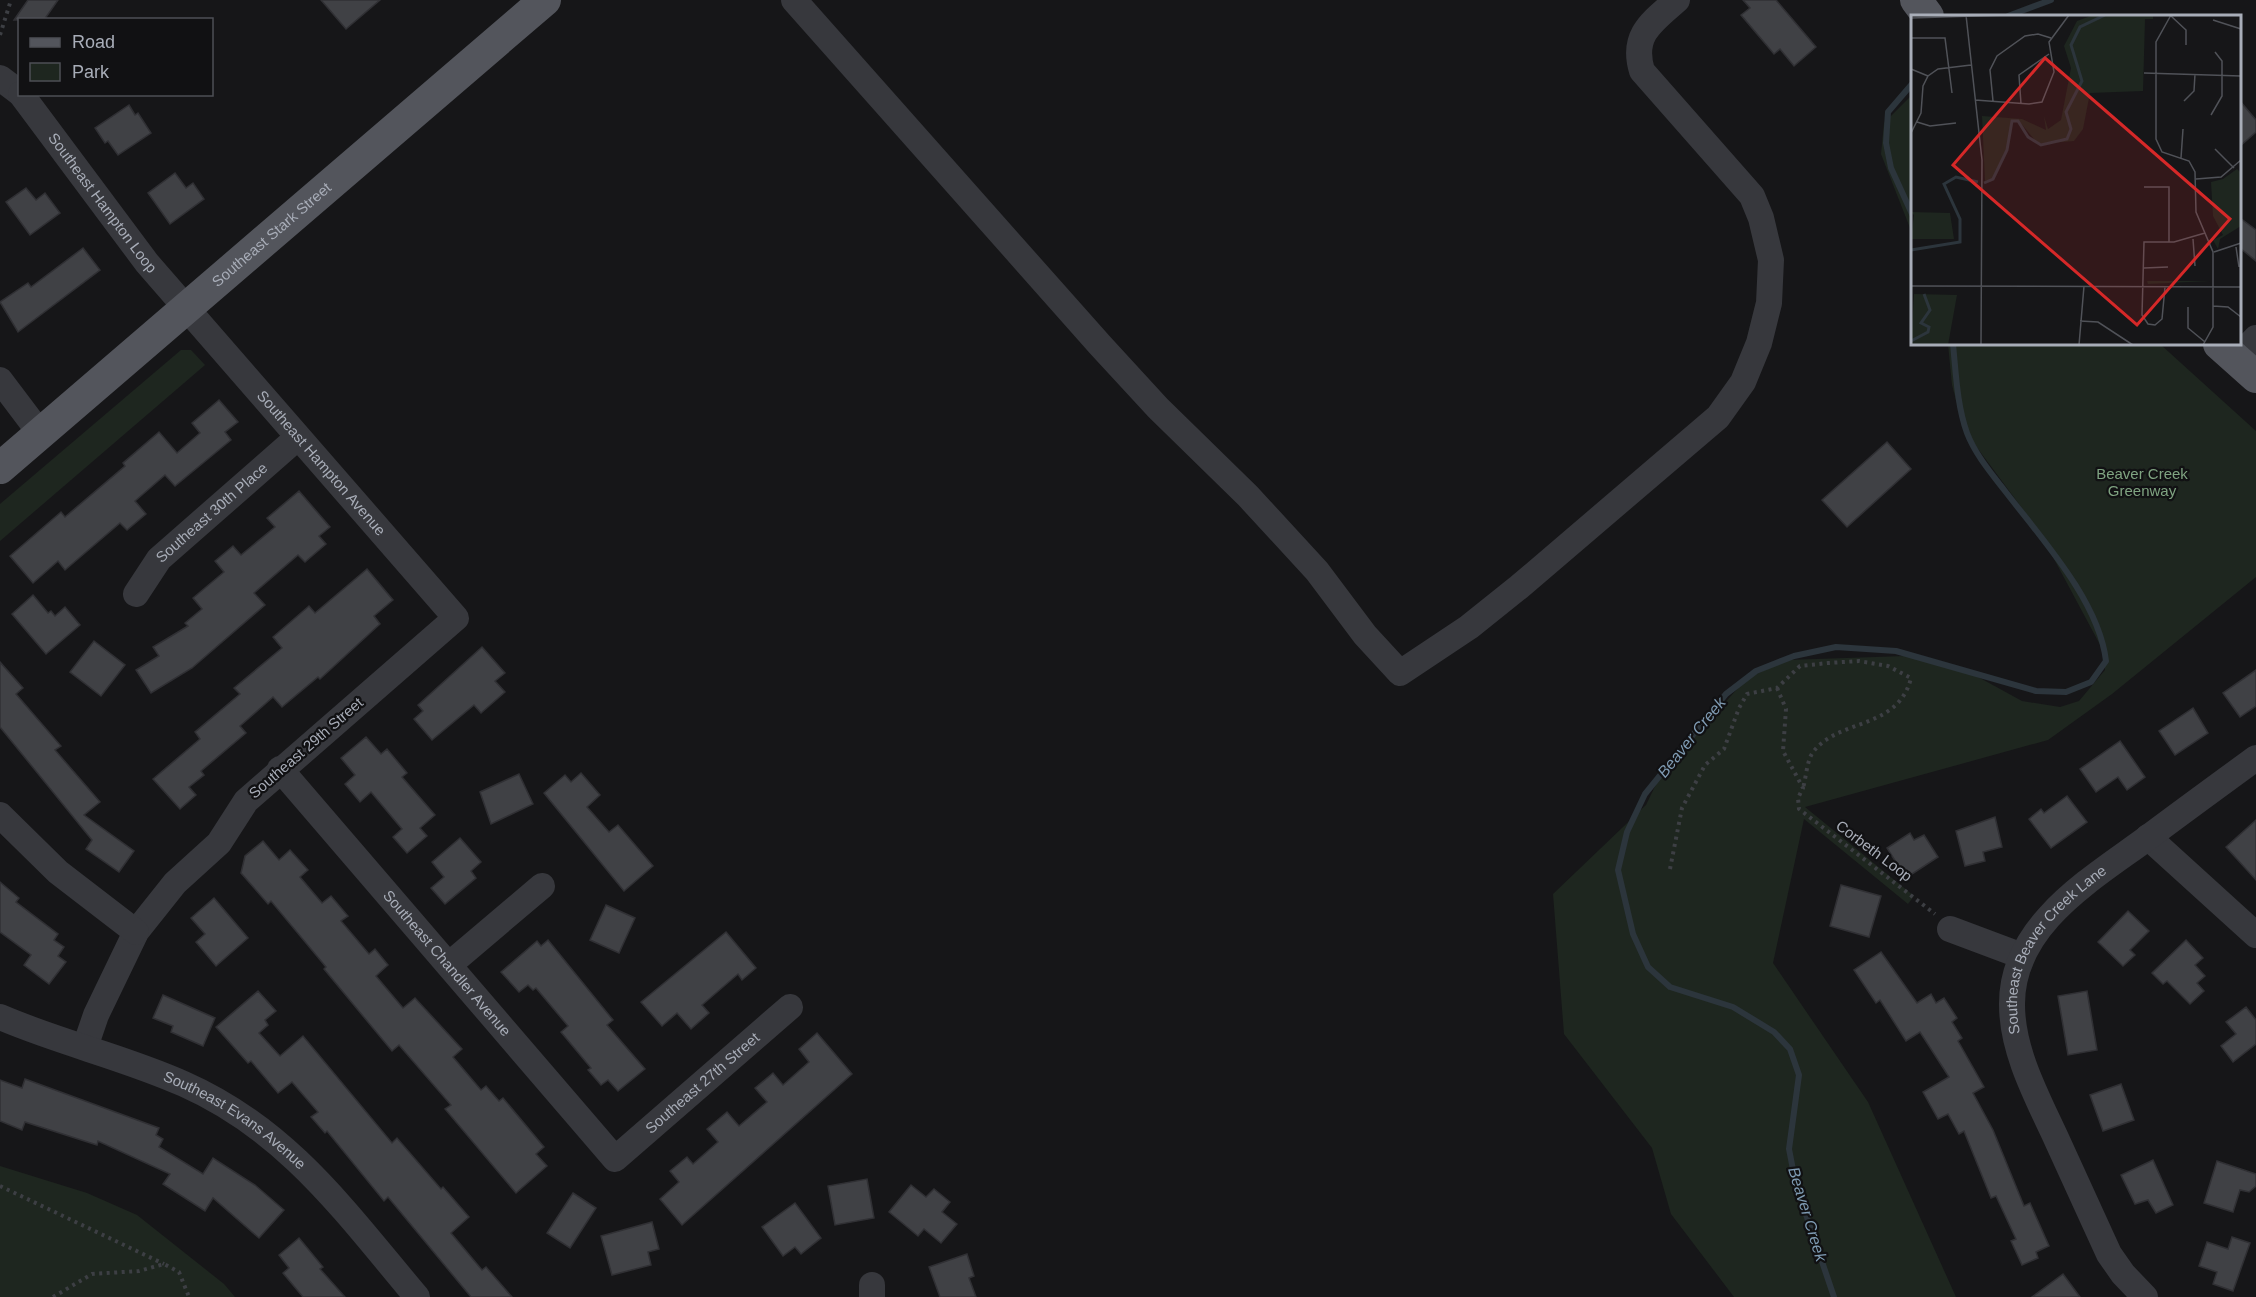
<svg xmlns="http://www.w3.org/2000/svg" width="2256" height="1297" font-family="Arial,sans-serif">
  <rect width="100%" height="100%" fill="#161618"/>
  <!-- green -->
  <g fill="#1e261f">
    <path d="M 1912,95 L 1912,233 L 1881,154 L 1884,123 Z"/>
    <path d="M 1948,344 L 2160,344 L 2256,431 L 2256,577 L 2112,694 L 2048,740 L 1805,807 L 1914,896 L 1908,904 L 1804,819 L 1773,963 L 1868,1102 L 1956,1297 L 1734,1297 L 1671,1214 L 1652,1148 L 1564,1034 L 1553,894 L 1646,805 L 1661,774 L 1747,678 L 1787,660 L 1905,656 L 1969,672 L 2022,701 L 2060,707 L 2079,701 L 2105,670 L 2105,654 L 2039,531 L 1964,430 L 1952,385 Z"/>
    <path d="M 181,350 L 191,350 L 205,365 L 0,541 L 0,504 Z"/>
    <path d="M 0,1166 L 87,1193 L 137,1215 L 224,1284 L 235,1297 L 0,1297 Z"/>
  </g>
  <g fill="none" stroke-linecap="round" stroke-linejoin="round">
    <!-- stream -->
    <g stroke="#2c353c" stroke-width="6">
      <path d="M 2008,16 L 2051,0"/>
      <path d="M 1912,84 L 1888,112 L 1886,143 L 1891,168 L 1912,214"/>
      <path d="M 1834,1297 L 1796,1185 L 1789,1149 L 1799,1075 L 1790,1049 L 1774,1032 L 1733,1007 L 1670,987 L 1648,967 L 1633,934 L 1618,870 L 1627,832 L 1645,794 L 1726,694 L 1756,671 L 1794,656 L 1836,647 L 1896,651 L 2036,691 L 2066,692 L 2091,682 L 2106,661 C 2099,601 2041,538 2005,491 C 1991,473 1975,454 1967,433 C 1957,405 1956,374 1953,344"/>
    </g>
  </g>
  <!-- building -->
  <g fill="#404145" stroke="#303034" stroke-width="1.5">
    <path d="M 28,0 L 58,0 L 44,20 L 14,20 Z"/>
    <path d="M 321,0 L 380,0 L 346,29 Z"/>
    <path d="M 1743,0 L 1776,0 L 1816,47 L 1794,66 L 1780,49 L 1774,54 L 1741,15 L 1750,8 Z"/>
    <path d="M 2240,101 L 2256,120 L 2256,132 L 2240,146 Z"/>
    <path d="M 129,105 L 135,115 L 138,113 L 151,133 L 118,155 L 108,141 L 105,143 L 95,128 Z"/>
    <path d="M 175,173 L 186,188 L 193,183 L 204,199 L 170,224 L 148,193 Z"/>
    <path d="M 26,188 L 36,200 L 45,193 L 60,213 L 30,235 L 6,202 Z"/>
    <path d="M 2240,218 L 2256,230 L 2256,261 L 2240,248 Z"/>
    <path d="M 83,248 L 100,270 L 18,332 L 0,302 L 28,283 L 31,287 Z"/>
    <path d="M 219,400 L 238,422 L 225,432 L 231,440 L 175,486 L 165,475 L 135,501 L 146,514 L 127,530 L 120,523 L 65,570 L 58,561 L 33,583 L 10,556 L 61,512 L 65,517 L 125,466 L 123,463 L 159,432 L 177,453 L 200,433 L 192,423 Z"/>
    <path d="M 1887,442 L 1911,469 L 1847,527 L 1822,500 Z"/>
    <path d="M 299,491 L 330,527 L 319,536 L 326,544 L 305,562 L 298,555 L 254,593 L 265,605 L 192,668 L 151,693 L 136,670 L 159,656 L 153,647 L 188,626 L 185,623 L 202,609 L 193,598 L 224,572 L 215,561 L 233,546 L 241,555 L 275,527 L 267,518 Z"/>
    <path d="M 367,569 L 393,600 L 374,616 L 380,624 L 320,679 L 318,677 L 282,707 L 273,697 L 240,726 L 246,733 L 201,771 L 204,775 L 189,787 L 196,795 L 180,809 L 153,779 L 200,739 L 195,732 L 240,694 L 234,688 L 282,648 L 273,637 L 309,606 L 315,613 Z"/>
    <path d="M 33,595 L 48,613 L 51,611 L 55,616 L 65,607 L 80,625 L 46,654 L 12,614 Z"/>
    <path d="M 94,641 L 125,665 L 101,696 L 70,672 Z"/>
    <path d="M 482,647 L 505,673 L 495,681 L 505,692 L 481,713 L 474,705 L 432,740 L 414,719 L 423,711 L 418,705 Z"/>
    <path d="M 0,662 L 23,688 L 16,694 L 61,746 L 55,750 L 100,802 L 84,815 L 134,851 L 119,872 L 86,849 L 92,840 L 0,727 Z"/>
    <path d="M 2256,670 L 2256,706 L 2240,717 L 2223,693 Z"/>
    <path d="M 2193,708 L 2208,733 L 2175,755 L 2159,731 Z"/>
    <path d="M 366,737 L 381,754 L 387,749 L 407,773 L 402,777 L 435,815 L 420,828 L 427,836 L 407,853 L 393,837 L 402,829 L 371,792 L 360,802 L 345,784 L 355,775 L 341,758 Z"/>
    <path d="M 2120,741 L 2145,777 L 2127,790 L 2118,777 L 2096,792 L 2080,769 Z"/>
    <path d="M 581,773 L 600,795 L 587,807 L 609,832 L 618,825 L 653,866 L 624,891 L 544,793 L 565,775 L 571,782 Z"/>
    <path d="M 519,774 L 533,804 L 491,824 L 480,792 Z"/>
    <path d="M 2067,796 L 2087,822 L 2051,848 L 2029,819 L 2041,809 L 2044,813 Z"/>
    <path d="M 1995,817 L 2002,847 L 1983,852 L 1985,861 L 1965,866 L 1956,831 Z"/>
    <path d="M 2256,820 L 2256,880 L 2226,847 Z"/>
    <path d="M 1910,833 L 1914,840 L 1924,835 L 1938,857 L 1906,878 L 1887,848 Z"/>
    <path d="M 460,838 L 481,862 L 471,871 L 476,878 L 445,904 L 431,888 L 444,877 L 432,862 Z"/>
    <path d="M 263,841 L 279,860 L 290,850 L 308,870 L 300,877 L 322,903 L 331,896 L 348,916 L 341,921 L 369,954 L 375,949 L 388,965 L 376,976 L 403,1008 L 415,998 L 462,1049 L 453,1057 L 481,1090 L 486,1086 L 499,1101 L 503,1098 L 544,1147 L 536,1154 L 547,1166 L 516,1193 L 445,1109 L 451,1105 L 399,1045 L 392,1051 L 324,969 L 326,967 L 271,901 L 268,904 L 241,873 L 245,856 Z"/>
    <path d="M 0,882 L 19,898 L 16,902 L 58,934 L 54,940 L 64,947 L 58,956 L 66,962 L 49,984 L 24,965 L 31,955 L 0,932 Z"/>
    <path d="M 1841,885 L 1881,896 L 1869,937 L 1830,926 Z"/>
    <path d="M 214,898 L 248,938 L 216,966 L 196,942 L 205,934 L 191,918 Z"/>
    <path d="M 606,905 L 635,918 L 619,953 L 590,940 Z"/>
    <path d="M 2128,911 L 2149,931 L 2130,950 L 2135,955 L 2123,966 L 2098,942 Z"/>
    <path d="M 726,932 L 756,968 L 742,980 L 738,974 L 702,1005 L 709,1013 L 691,1029 L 677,1013 L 662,1026 L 641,1002 Z"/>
    <path d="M 548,940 L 613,1020 L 607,1025 L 645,1069 L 618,1091 L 608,1080 L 601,1085 L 588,1070 L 591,1068 L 561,1032 L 568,1026 L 536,988 L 533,990 L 528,985 L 519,992 L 501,972 L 537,941 L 541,946 Z"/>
    <path d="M 2186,940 L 2203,958 L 2195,965 L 2205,976 L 2197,983 L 2204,991 L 2190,1004 L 2167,981 L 2163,984 L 2152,973 Z"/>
    <path d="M 1881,952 L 1917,1003 L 1931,994 L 1936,1003 L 1944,998 L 1957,1018 L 1952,1022 L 1962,1038 L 1958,1041 L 1984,1087 L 1973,1093 L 1993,1130 L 2024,1206 L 2030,1203 L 2049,1246 L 2036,1252 L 2038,1258 L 2022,1265 L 2011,1241 L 2016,1239 L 1996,1196 L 1991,1198 L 1964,1131 L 1959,1134 L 1948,1114 L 1938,1119 L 1923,1092 L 1949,1077 L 1920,1032 L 1906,1041 L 1880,1000 L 1876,1003 L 1854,970 Z"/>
    <path d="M 258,991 L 276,1011 L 265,1020 L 268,1025 L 259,1033 L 280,1056 L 303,1036 L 392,1143 L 397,1138 L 441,1189 L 443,1187 L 469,1217 L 451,1233 L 482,1270 L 486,1267 L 512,1297 L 471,1297 L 388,1197 L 384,1201 L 327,1131 L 325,1133 L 311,1117 L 318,1112 L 292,1082 L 278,1093 L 251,1061 L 248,1063 L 216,1027 Z"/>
    <path d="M 2087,991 L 2097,1050 L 2068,1055 L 2058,996 Z"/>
    <path d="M 163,995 L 215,1018 L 203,1046 L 171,1032 L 173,1026 L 153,1018 Z"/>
    <path d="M 2246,1007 L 2256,1020 L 2256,1044 L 2233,1062 L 2221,1046 L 2236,1034 L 2226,1022 Z"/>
    <path d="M 817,1033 L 852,1074 L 682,1225 L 660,1199 L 679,1182 L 670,1171 L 687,1157 L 693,1164 L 718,1142 L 707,1129 L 727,1112 L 739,1126 L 767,1102 L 755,1088 L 773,1073 L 783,1085 L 809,1062 L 799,1049 Z"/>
    <path d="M 25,1079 L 159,1128 L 156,1135 L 163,1139 L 159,1147 L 203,1174 L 213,1158 L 255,1185 L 284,1210 L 259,1238 L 213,1198 L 205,1211 L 163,1184 L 170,1174 L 98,1141 L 97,1145 L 25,1122 L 22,1130 L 0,1121 L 0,1080 L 22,1088 Z"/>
    <path d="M 2121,1084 L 2134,1120 L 2103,1131 L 2090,1095 Z"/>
    <path d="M 2153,1160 L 2173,1205 L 2156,1213 L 2148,1200 L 2135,1204 L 2121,1175 Z"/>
    <path d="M 2217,1161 L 2256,1174 L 2256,1186 L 2249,1192 L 2240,1190 L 2233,1212 L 2204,1203 Z"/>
    <path d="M 867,1179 L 874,1218 L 835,1225 L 828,1186 Z"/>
    <path d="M 911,1185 L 926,1197 L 934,1189 L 950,1202 L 942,1212 L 957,1224 L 941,1243 L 924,1229 L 918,1236 L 889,1212 Z"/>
    <path d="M 573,1193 L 596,1208 L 570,1248 L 547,1233 Z"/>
    <path d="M 795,1203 L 821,1238 L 801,1254 L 795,1247 L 783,1256 L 762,1227 Z"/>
    <path d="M 652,1222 L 659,1249 L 648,1252 L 651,1265 L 612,1275 L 601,1236 Z"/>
    <path d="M 2232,1237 L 2250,1243 L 2233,1291 L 2213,1284 L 2217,1272 L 2199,1266 L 2207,1242 L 2228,1249 Z"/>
    <path d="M 299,1238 L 323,1267 L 320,1269 L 345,1297 L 303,1297 L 283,1273 L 289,1268 L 279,1255 Z"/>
    <path d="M 967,1254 L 974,1276 L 969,1278 L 976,1297 L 940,1297 L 929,1267 Z"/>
    <path d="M 2063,1274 L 2080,1297 L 2032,1297 Z"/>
  </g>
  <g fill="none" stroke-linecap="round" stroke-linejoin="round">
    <!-- path -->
    <g stroke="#3d3f44" stroke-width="4" stroke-dasharray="3 4.5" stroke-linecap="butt">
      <path d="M 0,35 L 11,0"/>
      <path d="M 1777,688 L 1786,709 L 1783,751 L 1803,788 L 1798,798 L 1799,809 L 1935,914"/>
      <path d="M 1670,869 L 1682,808 L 1705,765 L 1724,749 L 1739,708 L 1747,694 L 1777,688 L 1800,666 L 1828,663 L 1859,661 L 1888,666 L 1911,678 C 1898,730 1839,718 1813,752 C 1807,760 1806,778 1803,788"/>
      <path d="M 0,1186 L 164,1264"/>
      <path d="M 53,1297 L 92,1274 L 139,1271 L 164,1264 L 179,1272 L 189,1297"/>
    </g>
    <!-- minor -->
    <g stroke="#37383d" stroke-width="26">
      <path d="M 794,0 L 1100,345 L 1158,408 L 1248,496 L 1317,571 L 1365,635 L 1400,673 L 1469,627 L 1519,587 L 1718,417 L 1743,382 L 1759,343 L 1769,303 L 1771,260 L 1761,218 L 1752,196 L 1642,71 C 1631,35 1652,22 1677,0"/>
      <path d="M 0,78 L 20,93"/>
      <path id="s1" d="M 21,94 L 147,263 L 456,618 L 246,801 L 219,843 L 175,883 L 136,932 L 96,1015 L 85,1047"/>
      <path d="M 2236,359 L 2256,338"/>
      <path d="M 0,380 L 40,433"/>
      <path id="s2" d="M 136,594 L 159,559 L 297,438"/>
      <path id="s3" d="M 280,769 L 615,1159 L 790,1007"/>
      <path d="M 0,815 L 58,872 L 136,932"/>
      <path d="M 2148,837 L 2256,935"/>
      <path d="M 1950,929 L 2022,956"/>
      <path d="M 450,964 L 542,886"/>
      <path id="s4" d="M 0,1017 C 60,1043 124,1057 184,1084 C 288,1130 346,1213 417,1297"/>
      <path d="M 872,1285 L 872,1297"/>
      <path id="s5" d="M 2145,1297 L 2123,1274 L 2109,1254 C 2091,1215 2074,1177 2056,1138 C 2037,1097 2012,1051 2012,1005 C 2011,926 2090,880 2146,839 C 2182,812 2219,785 2256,758"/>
    </g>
    <!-- major -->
    <g stroke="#53555c" stroke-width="32">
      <path d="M 1916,0 L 1928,16"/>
      <path d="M 2219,344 L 2256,377"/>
      <path id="s6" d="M 0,468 L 545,0"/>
    </g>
  </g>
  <g text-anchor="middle" stroke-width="4.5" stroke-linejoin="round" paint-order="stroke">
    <!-- street labels -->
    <g font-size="15" fill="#a8adb8" stroke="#111113">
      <text dy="5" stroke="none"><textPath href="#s1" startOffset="136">Southeast Hampton Loop</textPath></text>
      <text dy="5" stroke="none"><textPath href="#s6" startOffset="358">Southeast Stark Street</textPath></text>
      <text dy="5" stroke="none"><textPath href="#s1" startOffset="476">Southeast Hampton Avenue</textPath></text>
      <text dy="5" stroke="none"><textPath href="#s2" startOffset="112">Southeast 30th Place</textPath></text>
      <text transform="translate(306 748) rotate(-41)" y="5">Southeast 29th Street</text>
      <text transform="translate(1874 851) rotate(37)" y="5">Corbeth Loop</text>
      <text dy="5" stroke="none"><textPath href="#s5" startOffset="396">Southeast Beaver Creek Lane</textPath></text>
      <text dy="5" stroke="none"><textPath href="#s3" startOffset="256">Southeast Chandler Avenue</textPath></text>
      <text dy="5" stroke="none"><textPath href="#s3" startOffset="630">Southeast 27th Street</textPath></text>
      <text dy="5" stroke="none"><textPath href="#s4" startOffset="258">Southeast Evans Avenue</textPath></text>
    </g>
    <!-- park labels -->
    <g font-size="15" fill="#7fa381" stroke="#111113">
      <text x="2142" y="479">Beaver Creek<tspan x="2142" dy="17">Greenway</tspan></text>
    </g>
    <!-- water labels -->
    <g font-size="16" font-style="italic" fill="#7f9bb3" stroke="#111113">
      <text transform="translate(1691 737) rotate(-51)" y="6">Beaver Creek</text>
      <text transform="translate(1808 1214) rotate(73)" y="6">Beaver Creek</text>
    </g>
  </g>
  <!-- overview -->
  <g transform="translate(1911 15)">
    <rect width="330" height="330" fill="#161618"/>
    <path d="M 182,0 L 242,0 L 242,4 L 234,4 L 232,76 L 179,78 L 172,114 L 163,126 L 127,129 L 108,106 L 102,105 L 96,135 L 83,164 L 74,166 L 71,101 L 111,104 L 135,115 L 133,101 L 137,114 L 150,105 L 160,53 L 153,31 L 166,6 ZM 326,154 L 330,158 L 330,211 L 309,224 L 307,234 L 302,225 L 312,220 L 302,201 L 300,167 L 312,164 ZM 0,197 L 39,198 L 43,224 L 0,224 L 3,200 ZM 236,266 L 299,266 L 237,269 ZM 3,279 L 46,280 L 37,330 L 0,330 Z" fill="#1e261f"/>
    <path fill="none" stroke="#2c353c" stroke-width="3" d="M 73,168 L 82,164 L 96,135 L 101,106 L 107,106 L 117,122 L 130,130 L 156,124 L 160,114 L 155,97 L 171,66 L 160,30 L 169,12 L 194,0M 0,235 L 49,227 L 49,204 L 33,169 L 45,162 L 67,167M 0,326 L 17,317 L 18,312 L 10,308 L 19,295 L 13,279"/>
    <path fill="none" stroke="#505258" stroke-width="1.5" d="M 55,0 L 71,145 L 70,330M 260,0 L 245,27 L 245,124 L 251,137 L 278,146 L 284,157 L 285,197 L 302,237 L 302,312 L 292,330M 260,1 L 275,15 L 275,30M 0,3 L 97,0M 302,5 L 330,14M 0,23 L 34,23 L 41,78M 0,54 L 17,61M 233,58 L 330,61M 64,85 L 118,89 L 131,87 L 143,57 L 138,27 L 158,0M 82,86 L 79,55 L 86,41 L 114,21 L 127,19 L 140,23M 273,86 L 283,76 L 284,59M 110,89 L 108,60 L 138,39M 300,100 L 311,81 L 311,46 L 304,37M 6,107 L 19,111 L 45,108M 0,118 L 10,98 L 12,71 L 17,61 L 27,54 L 60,50M 304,134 L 323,153M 270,143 L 272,114M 285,164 L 310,162 L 330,145M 233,172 L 258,172 L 258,227M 282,224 L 284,251M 325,232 L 328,252M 303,237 L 330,228M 233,253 L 257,252M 0,271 L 330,272M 254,272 L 251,304 L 244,310 L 237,309 L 231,300 L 233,227 L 263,227 L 294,218M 302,291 L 317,292 L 330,302M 277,292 L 277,313 L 294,327M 169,306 L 187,307 L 222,330M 168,330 L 173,271"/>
    <path fill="#d62828" fill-opacity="0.15" stroke="#d62828" stroke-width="3" d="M 134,43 L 319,204 L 226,310 L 42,150 Z"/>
    <rect width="330" height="330" fill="none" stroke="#a8adb8" stroke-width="3"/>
  </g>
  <!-- legend -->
  <rect x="18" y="18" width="195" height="78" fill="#111113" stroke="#4d4f55" stroke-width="1.5"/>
  <rect x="30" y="38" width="30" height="9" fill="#53555c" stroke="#4d4f55" stroke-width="1.5"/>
  <text x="72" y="48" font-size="18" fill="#a8adb8">Road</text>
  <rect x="30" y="63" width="30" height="18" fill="#1e261f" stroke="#4d4f55" stroke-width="1.5"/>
  <text x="72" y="78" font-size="18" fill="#a8adb8">Park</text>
</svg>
